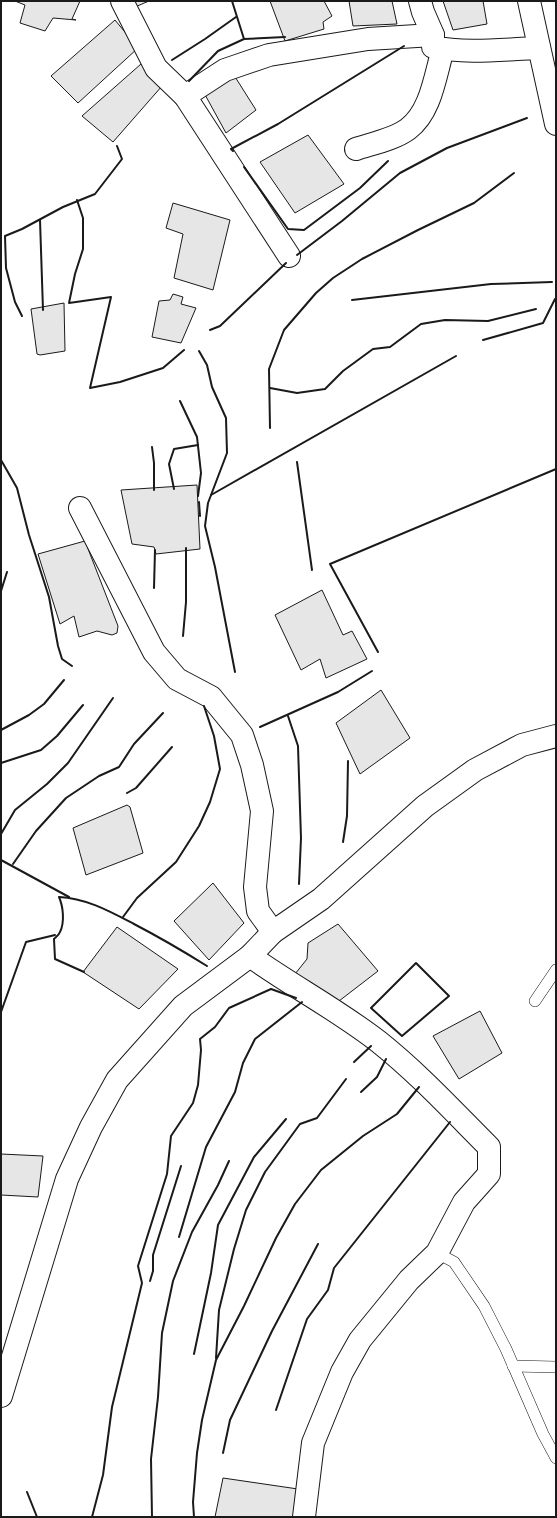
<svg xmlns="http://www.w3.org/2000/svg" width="557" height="1518" font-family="'Alegreya Sans',sans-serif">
  <rect width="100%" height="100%" fill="#fff"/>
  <!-- building -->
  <g fill="#e6e6e6" stroke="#1a1a1a">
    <path d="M 15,1 L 80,1 L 72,19 L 76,20 L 53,18 L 45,31 L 20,23 L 25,5 Z"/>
    <path d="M 133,1 L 149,1 L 135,7 Z"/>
    <path d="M 270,1 L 324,1 L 332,16 L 323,22 L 324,29 L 285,41 Z"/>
    <path d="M 349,1 L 392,1 L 397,24 L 353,26 Z"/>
    <path d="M 443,1 L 483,1 L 487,24 L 453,30 Z"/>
    <path d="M 115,20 L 138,48 L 78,103 L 51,76 Z"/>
    <path d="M 141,64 L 162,86 L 113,142 L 82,116 Z"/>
    <path d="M 232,72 L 256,110 L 226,133 L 203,91 Z"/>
    <path d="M 308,135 L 344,184 L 295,213 L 260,162 Z"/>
    <path d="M 173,203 L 230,220 L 213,290 L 174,278 L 183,234 L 166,228 Z"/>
    <path d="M 173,294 L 183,297 L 181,304 L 196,308 L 181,343 L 152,337 L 159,301 L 170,300 Z"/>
    <path d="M 64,303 L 65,351 L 40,355 L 37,354 L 31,309 Z"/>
    <path d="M 197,485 L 200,549 L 156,554 L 154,547 L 132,544 L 121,490 Z"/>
    <path d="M 85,541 L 118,626 L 117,633 L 112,635 L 97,631 L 79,637 L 74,616 L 60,624 L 38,554 Z"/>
    <path d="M 322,590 L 343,635 L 352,631 L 367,659 L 326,678 L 320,659 L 301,670 L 275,615 Z"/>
    <path d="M 381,690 L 410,738 L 360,774 L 336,723 Z"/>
    <path d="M 127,805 L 130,807 L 143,853 L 86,875 L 73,828 Z"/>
    <path d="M 213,883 L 244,923 L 209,960 L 174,921 Z"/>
    <path d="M 338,924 L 378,971 L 339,1001 L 295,974 L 307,959 L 308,943 Z"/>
    <path d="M 117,927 L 178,969 L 139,1009 L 83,972 Z"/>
    <path d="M 480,1011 L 502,1053 L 459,1079 L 433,1036 Z"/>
    <path d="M 1,1154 L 43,1156 L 38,1197 L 1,1195 Z"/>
    <path d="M 223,1478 L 298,1489 L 295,1517 L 215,1517 Z"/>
  </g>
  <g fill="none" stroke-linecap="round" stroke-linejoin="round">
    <defs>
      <g id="lane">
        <path d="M 535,1001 L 556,970"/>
        <path d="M 437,1253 L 454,1262 L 484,1306 L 506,1349 L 543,1434 L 556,1458"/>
        <path d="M 513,1366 L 556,1367"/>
      </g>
      <g id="street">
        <path d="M 122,1 L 156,68 L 185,96 L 289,256"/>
        <path d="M 420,1 L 423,12 L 433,35 L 433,47 C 466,54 505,49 539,48"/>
        <path d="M 185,96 L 225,70 L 269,55 L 368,39 L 433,35"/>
        <path d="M 356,149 C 371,144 395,139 408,129 C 431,112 435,76 443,49"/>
        <path d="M 80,508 L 154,652 L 177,679 L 211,697 L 242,735 L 252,765 L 262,811 L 255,887 L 258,911 L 273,932"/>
        <path d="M 250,956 C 292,986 338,1010 379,1042 C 419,1074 453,1111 489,1147 L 489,1174 L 464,1202 L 437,1253 L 409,1280 L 360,1340 L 342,1372 L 313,1443 L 304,1517"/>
      </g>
      <g id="secondary">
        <path d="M 529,1 L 556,124"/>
        <path d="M 1,1396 L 67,1179 L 91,1127 L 117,1080 L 183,1006 L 250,956 L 273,932 L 321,899 L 425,806 L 475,770 L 522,745 L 556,736"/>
      </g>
    </defs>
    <!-- lane casing -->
    <use href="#lane" stroke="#1a1a1a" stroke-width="12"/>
    <!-- street casing -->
    <use href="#street" stroke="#1a1a1a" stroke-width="24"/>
    <!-- secondary casing -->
    <use href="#secondary" stroke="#1a1a1a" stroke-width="24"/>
    <!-- lane -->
    <use href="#lane" stroke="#fff" stroke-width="11"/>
    <!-- street -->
    <use href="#street" stroke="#fff" stroke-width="22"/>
    <!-- secondary -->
    <use href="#secondary" stroke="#fff" stroke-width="22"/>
    <!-- wall -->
    <g stroke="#1a1a1a" stroke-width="2">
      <path d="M 232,1 L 244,39"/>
      <path d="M 172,60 L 205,39 L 236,17"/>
      <path d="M 189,81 L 218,51 L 244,39 L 285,37"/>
      <path d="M 233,151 L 231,149 L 278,124 L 404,46"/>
      <path d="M 244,167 L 288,229 L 304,230 L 360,188 L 388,161"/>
      <path d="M 77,200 L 83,218 L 83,249 L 75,274 L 69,303 L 111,297 L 90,388 L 120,382 L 163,368 L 184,350"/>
      <path d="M 40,220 L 43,310"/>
      <path d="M 297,255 L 342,221 L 400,173 L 447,148 L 527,118"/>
      <path d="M 352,300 L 491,284 L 552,282"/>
      <path d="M 22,316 L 15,302 L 6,268 L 5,236 L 22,229 L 63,207 L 95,194 L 122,159 L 117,146"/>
      <path d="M 210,330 L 220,326 L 286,263"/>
      <path d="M 483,340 L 543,323 L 555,299"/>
      <path d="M 199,351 L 207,365 L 212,387 L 226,418 L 227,453 L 208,503 L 205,526 L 215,567 L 235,672"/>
      <path d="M 270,388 L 297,393 L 325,389 L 343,371 L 373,349 L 390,347 L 421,324 L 445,320 L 488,321 L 536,309"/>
      <path d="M 180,401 L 197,437 L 201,473 L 198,496"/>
      <path d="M 270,428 L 269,369 L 284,330 L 316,293 L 333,278 L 362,259 L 418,230 L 474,203 L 514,173"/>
      <path d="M 152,447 L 154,463 L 154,490"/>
      <path d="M 1,460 L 17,488 L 29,535 L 49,597 L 58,646 L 62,659 L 72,666"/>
      <path d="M 297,462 L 312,570"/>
      <path d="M 174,489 L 169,464 L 174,449 L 198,445"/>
      <path d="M 211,495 L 456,356"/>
      <path d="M 199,502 L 200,516"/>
      <path d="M 154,588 L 155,550"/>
      <path d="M 1,591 L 7,572"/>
      <path d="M 183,636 L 186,602 L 186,548"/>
      <path d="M 378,652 L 330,564 L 556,469"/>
      <path d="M 288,716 L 298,746 L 301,838 L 299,884"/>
      <path d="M 260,727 L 338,692 L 372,671"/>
      <path d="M 1,730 L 29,715 L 44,704 L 64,680"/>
      <path d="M 1,763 L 41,750 L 57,736 L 83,705"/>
      <path d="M 127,793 L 136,788 L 172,747"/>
      <path d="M 1,834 L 15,810 L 47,784 L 68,763 L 113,698"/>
      <path d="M 343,842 L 347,816 L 348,761"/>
      <path d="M 1,860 L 69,897"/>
      <path d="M 13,864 L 36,831 L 66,798 L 99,776 L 119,767 L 134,744 L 163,713"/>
      <path d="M 123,917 L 137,898 L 176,862 L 199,826 L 210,802 L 220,769 L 214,736 L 204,706"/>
      <path d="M 416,963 L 449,996 L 402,1036 L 371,1008 Z"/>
      <path d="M 84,972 L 55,959 L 54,939 C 56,937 59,935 60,932 C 65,922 63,906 59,897 C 86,898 111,912 134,924 C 159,937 183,951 207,966"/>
      <path d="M 1,1012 L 26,942 L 55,935"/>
      <path d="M 354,1062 L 371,1046"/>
      <path d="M 361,1092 L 377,1077 L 386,1059"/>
      <path d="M 179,1237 L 206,1147 L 235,1092 L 243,1063 L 255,1039 L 302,1002"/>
      <path d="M 150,1281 L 153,1271 L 153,1255 L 181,1166"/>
      <path d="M 194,1354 L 211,1273 L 218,1225 L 254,1157 L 286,1119"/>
      <path d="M 216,1358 L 219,1310 L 234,1249 L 246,1210 L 265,1172 L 300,1124 L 317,1118 L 346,1079"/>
      <path d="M 276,1410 L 307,1319 L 328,1290 L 334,1268 L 450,1122"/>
      <path d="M 223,1453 L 230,1420 L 272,1331 L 318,1244"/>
      <path d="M 27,1492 L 37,1517"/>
      <path d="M 92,1517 L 103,1475 L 112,1407 L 142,1283 L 138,1266 L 167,1174 L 171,1136 L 193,1103 L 198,1085 L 201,1050 L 200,1039 L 215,1027 L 229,1008 L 271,989 L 296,998"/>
      <path d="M 152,1517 L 151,1459 L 158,1397 L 162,1333 L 173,1281 L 192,1232 L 218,1185 L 229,1161"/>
      <path d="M 194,1517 L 193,1502 L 197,1453 L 202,1420 L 216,1360 L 244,1306 L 276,1238 L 295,1204 L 321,1170 L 363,1136 L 397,1114 L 419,1087"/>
    </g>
  </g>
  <!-- border -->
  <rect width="557" height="1518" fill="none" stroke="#1a1a1a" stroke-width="4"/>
</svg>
